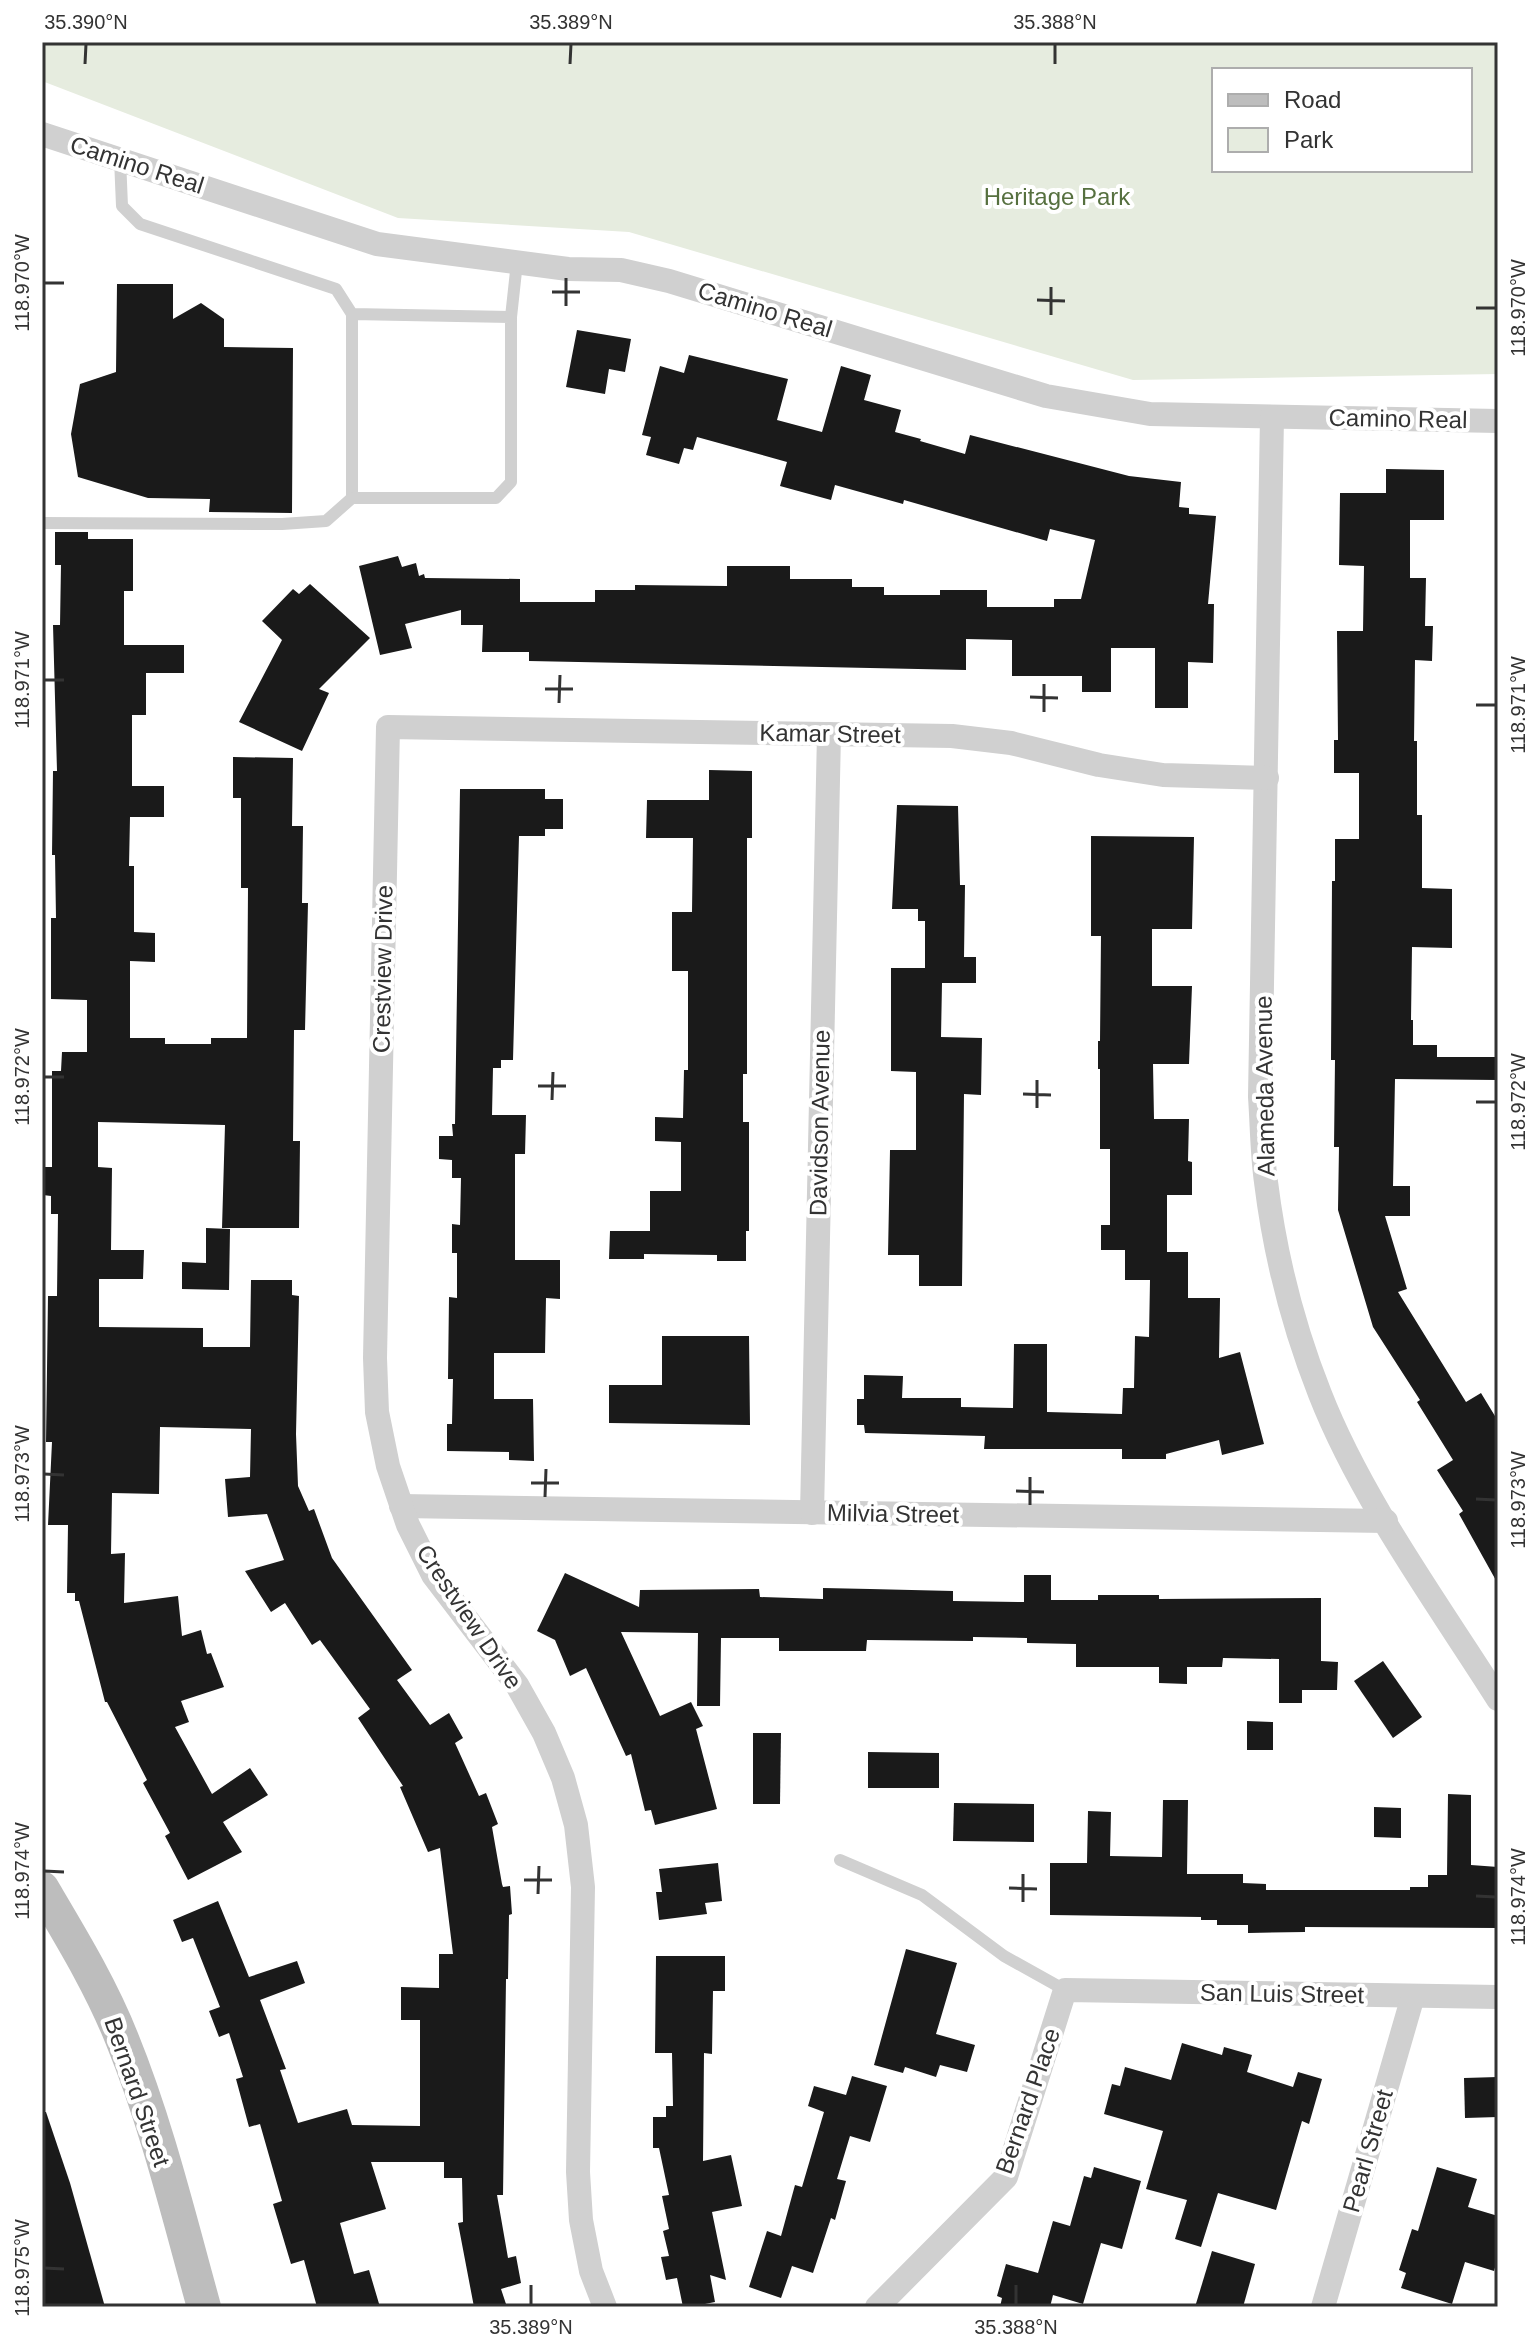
<svg xmlns="http://www.w3.org/2000/svg" width="1540" height="2349" font-family="Helvetica,sans-serif">
  <rect width="100%" height="100%" fill="#fff"/>
  <!-- green -->
  <path fill="#e6ecdf" fill-rule="evenodd" d="M 42,42 L 1498,42 L 1498,374 L 1133,380 L 629,232 L 398,218 L 42,81 ZM 1214,70 L 1470,70 L 1470,170 L 1214,170 Z"/>
  <!-- building -->
  <g fill="#1a1a1a">
    <path d="M 117,284 L 173,284 L 173,319 L 201,303 L 224,319 L 224,347 L 293,348 L 292,513 L 209,512 L 210,499 L 148,498 L 78,477 L 71,434 L 80,384 L 116,372 Z"/>
    <path d="M 577,330 L 631,339 L 625,372 L 609,369 L 605,394 L 566,387 Z"/>
    <path d="M 689,355 L 788,379 L 777,420 L 822,432 L 841,366 L 871,375 L 864,400 L 901,410 L 895,432 L 921,439 L 920,441 L 965,454 L 970,435 L 1129,476 L 1181,482 L 1179,507 L 1189,508 L 1189,514 L 1216,516 L 1208,604 L 1214,604 L 1213,663 L 1188,662 L 1188,708 L 1155,708 L 1155,648 L 1111,648 L 1111,692 L 1082,692 L 1082,676 L 1012,676 L 1012,640 L 966,639 L 966,670 L 529,661 L 529,652 L 482,652 L 483,625 L 461,625 L 461,610 L 405,624 L 412,648 L 380,655 L 359,566 L 398,556 L 402,567 L 416,563 L 419,576 L 424,574 L 425,578 L 520,579 L 520,602 L 595,602 L 595,590 L 635,590 L 635,585 L 727,586 L 727,566 L 790,566 L 790,579 L 852,579 L 852,587 L 884,587 L 884,595 L 940,595 L 940,590 L 987,590 L 987,607 L 1054,607 L 1054,599 L 1081,599 L 1095,540 L 1050,529 L 1047,541 L 904,500 L 903,504 L 835,485 L 831,500 L 780,486 L 787,462 L 697,437 L 693,450 L 684,448 L 679,464 L 646,455 L 651,437 L 642,435 L 660,366 L 684,373 Z"/>
    <path d="M 1386,469 L 1444,470 L 1444,520 L 1410,520 L 1410,578 L 1426,578 L 1425,626 L 1433,626 L 1432,661 L 1415,660 L 1414,741 L 1417,741 L 1417,815 L 1422,815 L 1422,888 L 1452,889 L 1452,948 L 1412,947 L 1411,1020 L 1413,1020 L 1413,1045 L 1437,1045 L 1437,1057 L 1498,1057 L 1498,1080 L 1395,1079 L 1393,1186 L 1410,1186 L 1410,1216 L 1385,1216 L 1407,1289 L 1398,1292 L 1466,1402 L 1481,1393 L 1498,1421 L 1498,1584 L 1459,1514 L 1463,1511 L 1437,1470 L 1453,1460 L 1417,1402 L 1420,1400 L 1373,1327 L 1338,1210 L 1339,1147 L 1334,1147 L 1335,1060 L 1331,1060 L 1332,881 L 1335,881 L 1335,839 L 1359,839 L 1359,773 L 1334,773 L 1334,740 L 1338,740 L 1337,631 L 1363,631 L 1364,566 L 1339,565 L 1340,493 L 1386,493 Z"/>
    <path d="M 55,532 L 88,532 L 88,539 L 133,539 L 133,591 L 124,591 L 124,645 L 184,645 L 184,673 L 146,673 L 146,715 L 132,715 L 132,786 L 164,786 L 164,817 L 130,817 L 129,866 L 134,866 L 134,932 L 155,933 L 155,962 L 130,961 L 130,1038 L 165,1038 L 165,1044 L 211,1044 L 211,1038 L 247,1038 L 248,888 L 241,888 L 241,798 L 233,798 L 233,757 L 293,758 L 292,826 L 303,826 L 302,903 L 308,903 L 305,1030 L 294,1030 L 293,1141 L 300,1141 L 299,1228 L 222,1228 L 225,1125 L 98,1122 L 98,1167 L 112,1168 L 111,1250 L 144,1250 L 143,1279 L 99,1279 L 99,1327 L 203,1328 L 203,1347 L 250,1347 L 251,1280 L 292,1280 L 292,1295 L 299,1296 L 296,1434 L 298,1486 L 309,1511 L 314,1509 L 332,1558 L 412,1670 L 397,1680 L 430,1725 L 449,1713 L 463,1738 L 455,1743 L 479,1796 L 486,1793 L 498,1824 L 492,1827 L 502,1884 L 503,1887 L 510,1886 L 512,1914 L 509,1915 L 508,1979 L 506,1979 L 503,2195 L 497,2195 L 508,2258 L 516,2256 L 521,2283 L 501,2289 L 507,2307 L 474,2307 L 458,2223 L 463,2222 L 462,2178 L 444,2178 L 444,2162 L 371,2162 L 386,2209 L 340,2223 L 354,2274 L 369,2270 L 380,2307 L 317,2307 L 304,2260 L 291,2264 L 273,2204 L 282,2201 L 260,2124 L 249,2127 L 236,2079 L 243,2077 L 229,2033 L 219,2037 L 209,2011 L 220,2007 L 193,1938 L 182,1942 L 173,1920 L 218,1901 L 249,1977 L 297,1961 L 305,1983 L 260,2000 L 286,2069 L 280,2070 L 298,2123 L 347,2109 L 352,2125 L 420,2126 L 420,2020 L 401,2020 L 401,1987 L 439,1988 L 439,1954 L 453,1954 L 440,1848 L 428,1852 L 400,1787 L 403,1786 L 358,1718 L 370,1709 L 320,1640 L 312,1645 L 285,1603 L 271,1612 L 245,1571 L 284,1560 L 267,1514 L 228,1517 L 225,1479 L 250,1477 L 251,1429 L 160,1427 L 159,1494 L 112,1493 L 111,1554 L 125,1553 L 124,1603 L 178,1596 L 182,1636 L 201,1630 L 207,1654 L 211,1653 L 224,1687 L 181,1701 L 189,1722 L 175,1727 L 212,1794 L 250,1768 L 268,1795 L 223,1822 L 242,1852 L 188,1880 L 165,1836 L 170,1833 L 143,1783 L 147,1780 L 107,1702 L 105,1702 L 79,1601 L 75,1601 L 75,1593 L 67,1593 L 68,1525 L 48,1525 L 52,1442 L 46,1442 L 48,1296 L 57,1296 L 58,1214 L 51,1214 L 51,1196 L 43,1195 L 44,1167 L 52,1167 L 52,1071 L 61,1071 L 62,1052 L 87,1052 L 87,1000 L 51,999 L 51,918 L 56,918 L 55,855 L 52,855 L 53,771 L 57,771 L 53,625 L 60,625 L 61,565 L 55,565 Z"/>
    <path d="M 310,584 L 370,638 L 319,689 L 329,693 L 302,751 L 239,722 L 282,640 L 262,621 L 293,589 L 299,594 Z"/>
    <path d="M 709,770 L 752,771 L 752,838 L 747,838 L 747,1074 L 743,1074 L 743,1122 L 749,1122 L 749,1231 L 746,1231 L 746,1261 L 717,1261 L 717,1255 L 644,1254 L 644,1259 L 609,1259 L 610,1231 L 650,1231 L 650,1191 L 681,1191 L 681,1142 L 655,1141 L 655,1117 L 683,1118 L 684,1070 L 688,1070 L 688,971 L 672,971 L 672,912 L 692,912 L 693,838 L 646,838 L 647,800 L 709,800 Z"/>
    <path d="M 460,789 L 545,789 L 545,799 L 563,799 L 563,829 L 545,829 L 545,836 L 519,836 L 513,1060 L 501,1060 L 501,1068 L 493,1068 L 492,1115 L 526,1115 L 525,1154 L 515,1154 L 515,1260 L 560,1260 L 560,1299 L 546,1298 L 545,1353 L 494,1353 L 494,1399 L 533,1399 L 534,1461 L 509,1460 L 509,1452 L 447,1451 L 447,1424 L 452,1424 L 453,1379 L 448,1379 L 449,1297 L 457,1298 L 457,1253 L 452,1253 L 452,1224 L 460,1225 L 461,1178 L 452,1178 L 452,1160 L 439,1159 L 439,1136 L 453,1136 L 452,1124 L 455,1124 Z"/>
    <path d="M 897,805 L 958,806 L 960,885 L 965,885 L 964,957 L 976,957 L 976,983 L 942,983 L 941,1037 L 982,1038 L 981,1095 L 964,1094 L 962,1286 L 919,1286 L 919,1255 L 888,1255 L 890,1150 L 916,1150 L 916,1072 L 891,1071 L 891,968 L 925,968 L 925,921 L 918,921 L 918,909 L 892,909 Z"/>
    <path d="M 1091,836 L 1194,837 L 1192,929 L 1152,929 L 1152,986 L 1192,986 L 1189,1064 L 1153,1064 L 1154,1119 L 1189,1119 L 1188,1161 L 1192,1162 L 1192,1195 L 1167,1195 L 1167,1252 L 1188,1252 L 1188,1298 L 1220,1298 L 1219,1358 L 1240,1352 L 1264,1444 L 1222,1455 L 1219,1440 L 1166,1454 L 1166,1459 L 1122,1459 L 1122,1449 L 984,1449 L 985,1436 L 865,1433 L 864,1425 L 857,1425 L 857,1399 L 864,1399 L 864,1375 L 903,1376 L 902,1398 L 961,1398 L 961,1407 L 1013,1408 L 1014,1344 L 1047,1344 L 1047,1412 L 1122,1414 L 1123,1388 L 1134,1388 L 1135,1336 L 1149,1337 L 1150,1280 L 1125,1280 L 1125,1250 L 1101,1250 L 1101,1225 L 1110,1225 L 1110,1149 L 1100,1149 L 1100,1069 L 1098,1069 L 1098,1041 L 1100,1041 L 1101,936 L 1091,936 Z"/>
    <path d="M 206,1228 L 230,1229 L 229,1290 L 182,1289 L 182,1262 L 206,1263 Z"/>
    <path d="M 662,1336 L 749,1336 L 750,1425 L 609,1423 L 609,1385 L 662,1385 Z"/>
    <path d="M 565,1573 L 639,1607 L 640,1590 L 759,1589 L 760,1597 L 823,1599 L 823,1588 L 870,1589 L 953,1591 L 953,1601 L 1024,1602 L 1024,1575 L 1051,1575 L 1051,1600 L 1098,1600 L 1098,1595 L 1159,1595 L 1159,1599 L 1321,1598 L 1321,1661 L 1338,1662 L 1337,1690 L 1302,1690 L 1302,1703 L 1279,1703 L 1279,1659 L 1223,1658 L 1222,1667 L 1187,1667 L 1187,1684 L 1159,1683 L 1159,1667 L 1076,1667 L 1076,1644 L 1027,1643 L 1027,1638 L 973,1637 L 973,1641 L 867,1640 L 866,1651 L 779,1651 L 779,1638 L 721,1638 L 720,1706 L 697,1706 L 698,1633 L 621,1632 L 660,1716 L 691,1702 L 703,1726 L 696,1729 L 717,1809 L 655,1825 L 651,1810 L 645,1811 L 631,1754 L 626,1756 L 586,1668 L 570,1676 L 555,1640 L 537,1631 Z"/>
    <path d="M 1383,1661 L 1422,1717 L 1393,1738 L 1354,1681 Z"/>
    <path d="M 1247,1721 L 1273,1722 L 1273,1750 L 1247,1750 Z"/>
    <path d="M 753,1733 L 781,1733 L 780,1804 L 753,1804 Z"/>
    <path d="M 868,1752 L 939,1753 L 939,1788 L 868,1788 Z"/>
    <path d="M 1448,1794 L 1471,1795 L 1471,1865 L 1498,1867 L 1498,1928 L 1305,1927 L 1305,1932 L 1248,1933 L 1248,1925 L 1217,1925 L 1217,1920 L 1201,1920 L 1201,1917 L 1050,1915 L 1050,1863 L 1087,1863 L 1088,1811 L 1111,1812 L 1110,1856 L 1162,1857 L 1163,1800 L 1188,1800 L 1187,1874 L 1243,1874 L 1243,1883 L 1266,1884 L 1266,1890 L 1410,1890 L 1410,1887 L 1428,1887 L 1428,1875 L 1447,1875 Z"/>
    <path d="M 954,1803 L 1034,1804 L 1034,1842 L 953,1841 Z"/>
    <path d="M 1374,1807 L 1401,1808 L 1401,1838 L 1374,1837 Z"/>
    <path d="M 718,1863 L 722,1901 L 705,1903 L 707,1914 L 659,1920 L 656,1892 L 662,1892 L 659,1869 Z"/>
    <path d="M 906,1949 L 957,1963 L 936,2034 L 975,2045 L 967,2072 L 940,2065 L 936,2077 L 905,2067 L 903,2073 L 874,2065 Z"/>
    <path d="M 656,1956 L 725,1956 L 725,1991 L 713,1991 L 712,2054 L 704,2053 L 703,2161 L 731,2155 L 742,2206 L 712,2212 L 726,2280 L 710,2275 L 715,2302 L 690,2307 L 683,2307 L 677,2278 L 666,2280 L 661,2257 L 669,2256 L 663,2231 L 669,2229 L 662,2196 L 669,2195 L 659,2148 L 653,2148 L 653,2117 L 666,2117 L 666,2106 L 673,2106 L 672,2053 L 655,2053 Z"/>
    <path d="M 1182,2043 L 1222,2055 L 1224,2047 L 1252,2055 L 1247,2072 L 1293,2087 L 1298,2072 L 1322,2079 L 1309,2124 L 1302,2121 L 1276,2210 L 1218,2193 L 1201,2247 L 1175,2239 L 1187,2200 L 1146,2189 L 1163,2131 L 1104,2114 L 1112,2084 L 1120,2086 L 1125,2067 L 1171,2080 Z"/>
    <path d="M 852,2076 L 887,2086 L 870,2142 L 850,2136 L 837,2179 L 846,2181 L 835,2220 L 831,2218 L 813,2273 L 792,2266 L 781,2298 L 749,2287 L 767,2231 L 781,2236 L 795,2185 L 802,2187 L 824,2112 L 808,2106 L 814,2086 L 846,2095 Z"/>
    <path d="M 1498,2077 L 1498,2117 L 1465,2118 L 1464,2078 Z"/>
    <path d="M 42,2112 L 46,2112 L 70,2183 L 105,2307 L 42,2307 Z"/>
    <path d="M 1094,2167 L 1141,2181 L 1122,2249 L 1101,2243 L 1083,2304 L 1053,2295 L 1050,2307 L 1000,2307 L 1002,2298 L 997,2296 L 1006,2264 L 1038,2273 L 1053,2221 L 1070,2226 L 1084,2176 L 1091,2178 Z"/>
    <path d="M 1437,2167 L 1477,2179 L 1468,2207 L 1498,2216 L 1498,2257 L 1494,2271 L 1465,2262 L 1452,2304 L 1401,2288 L 1406,2273 L 1399,2270 L 1412,2229 L 1418,2231 Z"/>
    <path d="M 1212,2251 L 1255,2264 L 1243,2307 L 1195,2307 Z"/>
  </g>
  <g fill="none" stroke-linecap="round" stroke-linejoin="round">
    <!-- lane -->
    <g stroke="#d0d0d0" stroke-width="12">
      <path d="M 120,159 L 122,206 L 140,224 L 336,289 L 352,314 L 352,498 L 496,498 L 511,482 L 511,317 L 352,314"/>
      <path d="M 511,317 L 517,262"/>
      <path d="M 42,523 L 282,524 L 326,521 L 352,498"/>
      <path d="M 840,1860 L 922,1895 L 1004,1956 L 1065,1990"/>
    </g>
    <!-- street -->
    <g stroke="#d0d0d0" stroke-width="24">
      <path d="M 42,134 L 377,244 L 568,269 L 621,270 L 669,281 L 1046,396 L 1150,414 L 1498,421"/>
      <path d="M 1272,417 L 1260,1097 C 1262,1125 1262,1154 1266,1182 C 1275,1255 1293,1326 1320,1394 C 1361,1499 1438,1604 1498,1699"/>
      <path d="M 401,1506 L 1386,1521"/>
      <path d="M 812,1513 L 829,734"/>
      <path d="M 605,2307 L 591,2271 L 581,2220 L 578,2172 L 583,1887 L 576,1825 L 563,1778 L 544,1733 L 517,1685 L 433,1575 L 408,1525 L 388,1466 L 377,1412 L 375,1358 L 388,727 L 952,736 L 1011,743 L 1099,765 L 1163,775 L 1267,778"/>
      <path d="M 877,2307 L 1006,2177 L 1065,1990 L 1498,1997"/>
      <path d="M 1323,2307 L 1413,1996"/>
    </g>
    <!-- secondary -->
    <path stroke="#bdbdbd" stroke-width="34" d="M 42,1888 C 71,1937 101,1986 122,2039 C 157,2125 179,2217 204,2307"/>
  </g>
  <!-- ticks -->
  <path fill="none" stroke="#333" stroke-width="3" d="M 85,64 L 86,44M 570,64 L 571,44M 1055,64 L 1055,44M 44,283 L 64,283M 552,292 L 580,292M 1037,300 L 1065,301M 566,306 L 566,278M 1476,308 L 1496,308M 1051,315 L 1051,287M 44,680 L 64,680M 545,689 L 573,689M 1030,697 L 1058,698M 559,703 L 560,675M 1476,705 L 1496,705M 1044,712 L 1044,684M 44,1077 L 64,1077M 538,1086 L 566,1086M 1023,1094 L 1051,1095M 552,1100 L 553,1072M 1476,1102 L 1496,1102M 1037,1108 L 1037,1080M 44,1474 L 64,1475M 531,1483 L 559,1483M 1016,1491 L 1044,1492M 545,1497 L 546,1469M 1476,1499 L 1496,1500M 1030,1505 L 1030,1477M 44,1871 L 64,1872M 524,1880 L 552,1880M 1009,1888 L 1037,1889M 538,1894 L 539,1866M 1476,1896 L 1496,1897M 1023,1902 L 1023,1874M 44,2268 L 64,2269M 531,2305 L 531,2285M 1016,2305 L 1016,2285"/>
  <g text-anchor="middle" stroke-width="8" stroke-linejoin="round" paint-order="stroke">
    <!-- street labels -->
    <g font-size="24" fill="#333" stroke="#fff">
      <text transform="translate(137 165) rotate(18)" y="8">Camino Real</text>
      <text transform="translate(765 310) rotate(17)" y="8">Camino Real</text>
      <text transform="translate(1398 419) rotate(1)" y="8">Camino Real</text>
      <text transform="translate(830 734) rotate(1)" y="8">Kamar Street</text>
      <text transform="translate(383 969) rotate(-89)" y="8">Crestview Drive</text>
      <text transform="translate(1265 1086) rotate(-91)" y="8">Alameda Avenue</text>
      <text transform="translate(820 1123) rotate(-89)" y="8">Davidson Avenue</text>
      <text transform="translate(893 1514) rotate(1)" y="8">Milvia Street</text>
      <text transform="translate(469 1617) rotate(56)" y="8">Crestview Drive</text>
      <text transform="translate(1282 1994) rotate(1)" y="8">San Luis Street</text>
      <text transform="translate(137 2092) rotate(71)" y="8">Bernard Street</text>
      <text transform="translate(1028 2101) rotate(-71)" y="8">Bernard Place</text>
      <text transform="translate(1368 2151) rotate(-74)" y="8">Pearl Street</text>
    </g>
    <!-- park labels -->
    <g font-size="24" fill="#56703f" stroke="#fff">
      <text x="1057" y="205">Heritage Park</text>
    </g>
  </g>
  <!-- border -->
  <rect width="1540" height="2349" fill="none" stroke="#ffffff" stroke-width="88"/>
  <!-- legend -->
  <rect x="1212" y="68" width="260" height="104" fill="#ffffff" stroke="#adadad" stroke-width="2"/>
  <rect x="1228" y="94" width="40" height="12" fill="#bdbdbd" stroke="#adadad" stroke-width="2"/>
  <text x="1284" y="108" font-size="24" fill="#333333">Road</text>
  <rect x="1228" y="128" width="40" height="24" fill="#e6ecdf" stroke="#adadad" stroke-width="2"/>
  <text x="1284" y="148" font-size="24" fill="#333333">Park</text>
  <rect x="44" y="44" width="1452" height="2261" fill="none" stroke="#333" stroke-width="3"/>
  <g font-size="20" text-anchor="middle" fill="#333">
    <text x="86" y="29">35.390°N</text>
    <text x="571" y="29">35.389°N</text>
    <text x="1055" y="29">35.388°N</text>
    <text transform="translate(22 283) rotate(-90)" y="7">118.970°W</text>
    <text transform="translate(1518 308) rotate(-90)" y="7">118.970°W</text>
    <text transform="translate(22 680) rotate(-90)" y="7">118.971°W</text>
    <text transform="translate(1518 705) rotate(-90)" y="7">118.971°W</text>
    <text transform="translate(22 1077) rotate(-90)" y="7">118.972°W</text>
    <text transform="translate(1518 1102) rotate(-90)" y="7">118.972°W</text>
    <text transform="translate(22 1474) rotate(-90)" y="7">118.973°W</text>
    <text transform="translate(1518 1500) rotate(-90)" y="7">118.973°W</text>
    <text transform="translate(22 1871) rotate(-90)" y="7">118.974°W</text>
    <text transform="translate(1518 1897) rotate(-90)" y="7">118.974°W</text>
    <text transform="translate(22 2268) rotate(-90)" y="7">118.975°W</text>
    <text x="531" y="2334">35.389°N</text>
    <text x="1016" y="2334">35.388°N</text>
  </g>
</svg>
